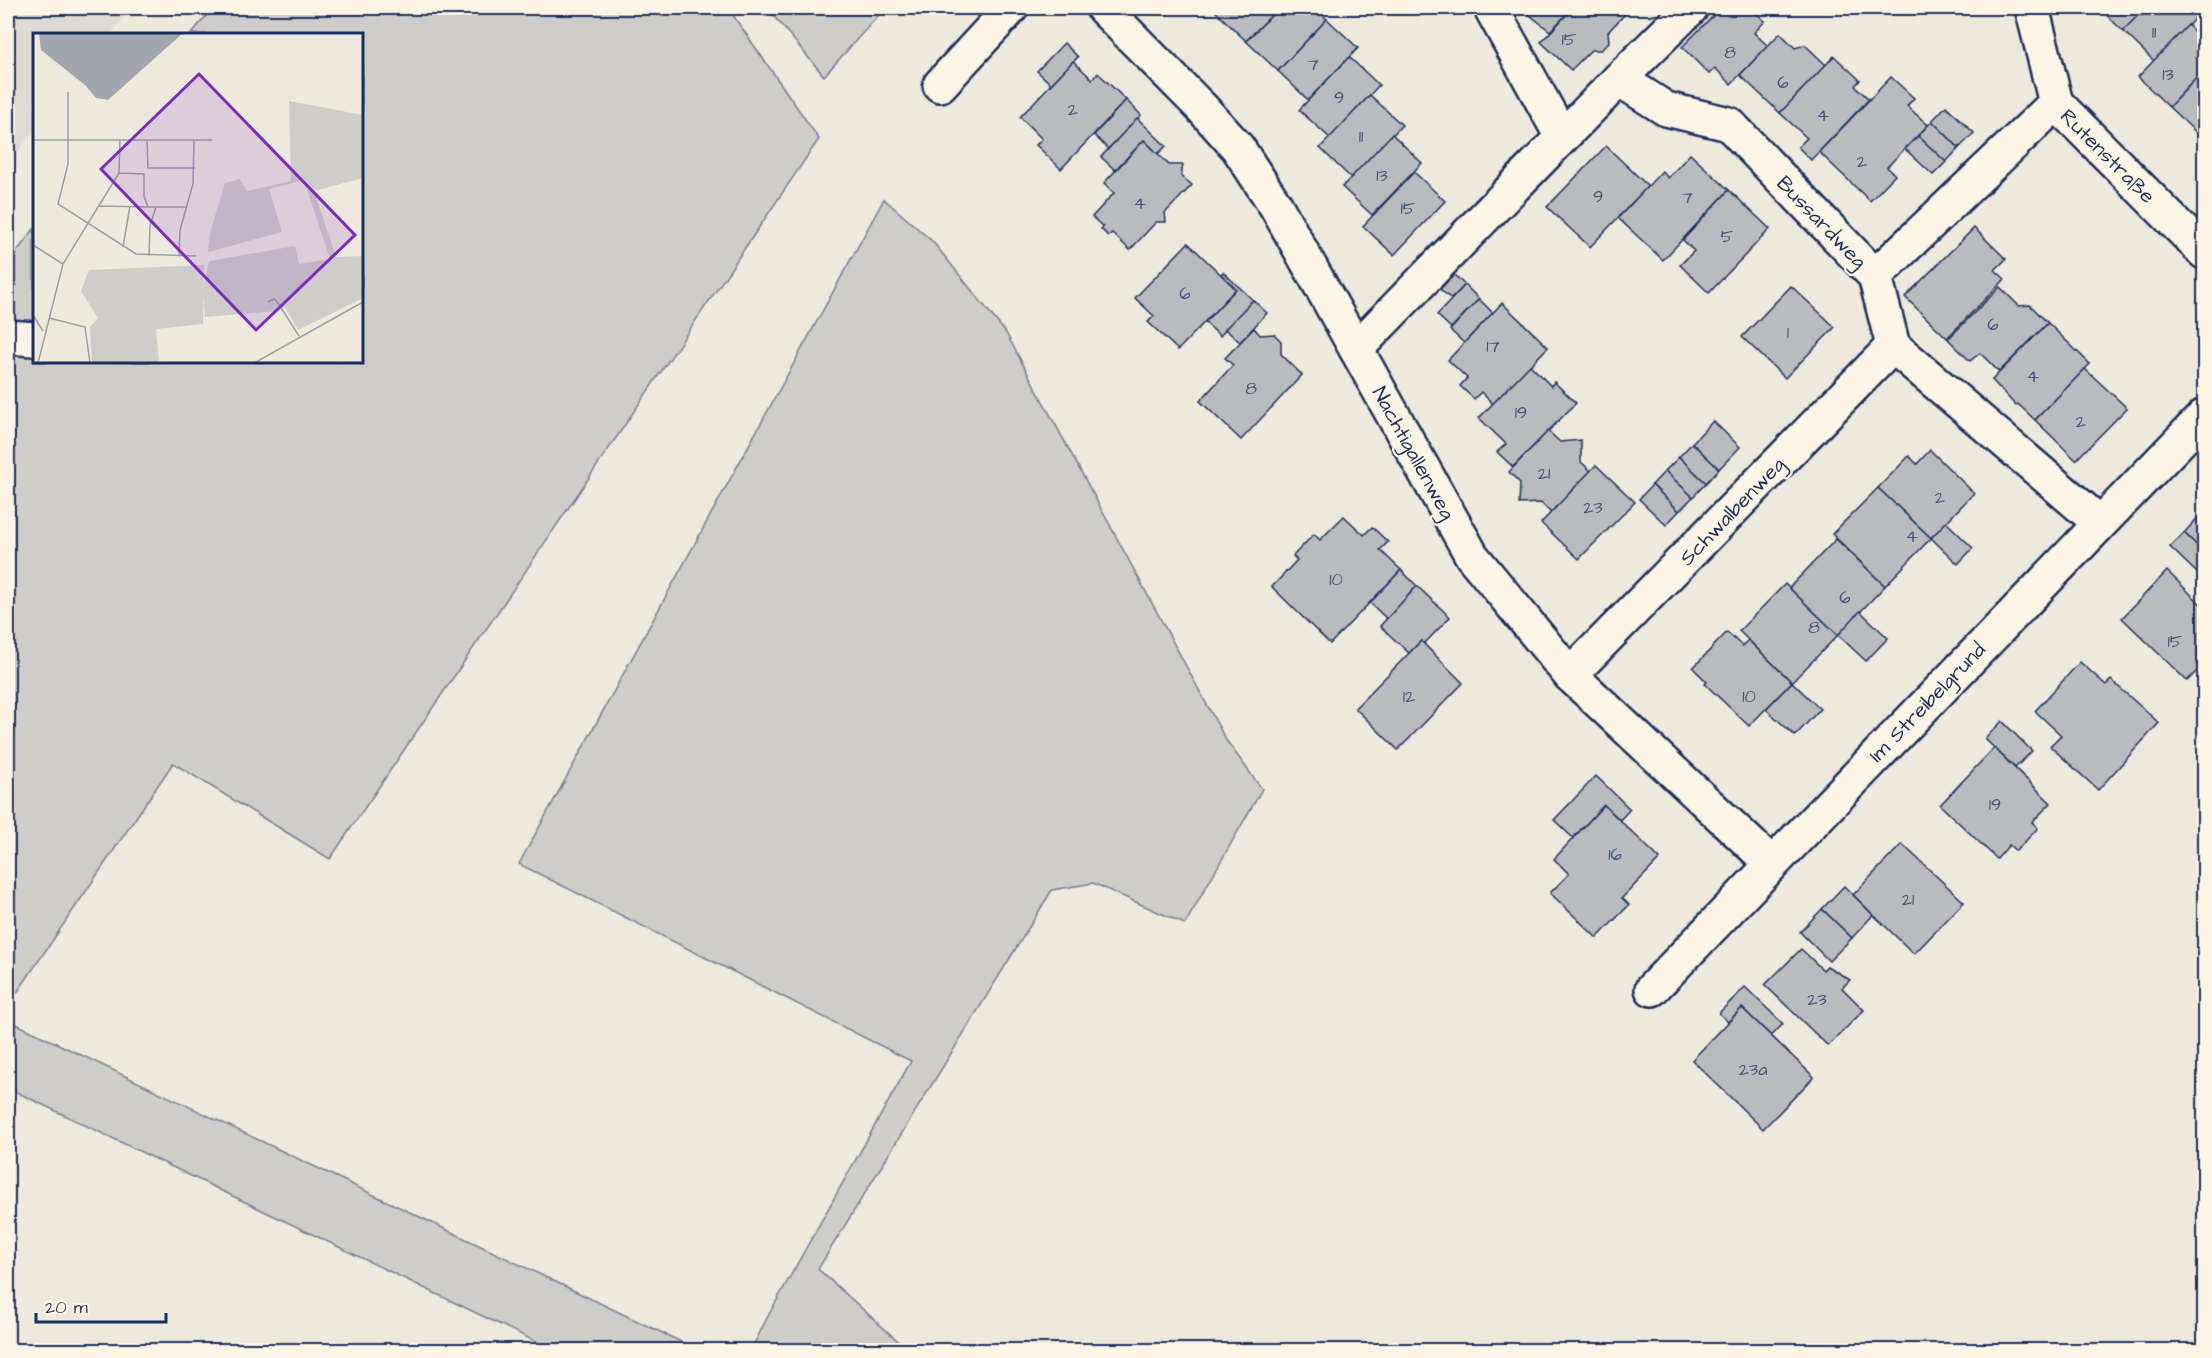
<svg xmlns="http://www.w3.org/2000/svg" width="2212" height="1358" font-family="'Architects Daughter',sans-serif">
  <rect width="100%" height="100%" fill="#eee9dd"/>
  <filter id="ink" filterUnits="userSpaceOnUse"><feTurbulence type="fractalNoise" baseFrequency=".0167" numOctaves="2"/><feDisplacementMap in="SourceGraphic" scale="12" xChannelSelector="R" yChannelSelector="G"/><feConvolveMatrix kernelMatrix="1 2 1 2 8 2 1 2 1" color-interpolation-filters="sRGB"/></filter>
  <g filter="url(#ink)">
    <!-- built -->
    <path fill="#dedbd4" d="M 8,8 L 132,8 L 111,34 L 34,34 L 34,131 L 8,165 Z"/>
    <!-- green -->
    <g fill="#cfcdca" stroke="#757e94" stroke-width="1.5">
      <path d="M 213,8 L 728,8 L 819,139 L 330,859 L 173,763 L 8,1006 L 8,263 L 34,229 L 34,362 L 362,362 L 362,34 L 191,34 Z"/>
      <path d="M 767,8 L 885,8 L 824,76 Z"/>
      <path d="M 884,199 L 933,242 L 1006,333 L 1226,740 L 1262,789 L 1185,924 L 1093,883 L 1052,890 L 818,1269 L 908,1350 L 751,1350 L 768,1316 L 911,1061 L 519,864 Z"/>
      <path d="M 8,1020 L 698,1350 L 553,1350 L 8,1088 Z"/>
    </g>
    <!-- building -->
    <g fill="#babbbe" stroke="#1b2f5e" stroke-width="1.5">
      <path d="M 1220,8 L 1279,8 L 1246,41 L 1216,12 Z"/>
      <path d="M 1279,8 L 1315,8 L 1327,19 L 1278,71 L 1246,41 Z"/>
      <path d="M 1521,8 L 1573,8 L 1550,31 Z"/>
      <path d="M 1573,8 L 1620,8 L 1626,13 L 1608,32 L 1609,42 L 1601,50 L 1591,50 L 1571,70 L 1541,42 Z"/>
      <path d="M 1721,8 L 1751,8 L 1765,21 L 1754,33 L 1768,46 L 1731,84 L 1715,68 L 1709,74 L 1682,47 Z"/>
      <path d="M 2099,8 L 2145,8 L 2123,31 Z"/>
      <path d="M 2145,8 L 2203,8 L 2204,9 L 2154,61 L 2123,31 Z"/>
      <path d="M 1327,19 L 1358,48 L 1308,100 L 1278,71 Z"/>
      <path d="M 2188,25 L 2204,42 L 2204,70 L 2169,107 L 2138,77 Z"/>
      <path d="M 1780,33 L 1795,48 L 1805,45 L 1826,65 L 1780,113 L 1740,75 Z"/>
      <path d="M 1064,43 L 1078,57 L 1051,84 L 1037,71 Z"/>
      <path d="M 1834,56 L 1860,80 L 1855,86 L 1869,99 L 1811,160 L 1798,147 L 1807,138 L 1780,113 Z"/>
      <path d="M 1349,57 L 1379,85 L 1330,138 L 1299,110 Z"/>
      <path d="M 1073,61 L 1092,79 L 1098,73 L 1126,100 L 1061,169 L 1036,145 L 1042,139 L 1020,117 Z"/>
      <path d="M 2204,70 L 2204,131 L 2200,136 L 2169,107 Z"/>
      <path d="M 1891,77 L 1914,98 L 1907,106 L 1928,125 L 1887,167 L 1895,175 L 1870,201 L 1819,152 Z"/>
      <path d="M 1370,95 L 1402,125 L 1351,178 L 1320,148 Z"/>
      <path d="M 1126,100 L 1141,115 L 1108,149 L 1094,135 Z"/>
      <path d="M 1946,106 L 1974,133 L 1959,148 L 1932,121 Z"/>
      <path d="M 1137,118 L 1166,146 L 1158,154 L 1144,140 L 1115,170 L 1101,157 Z"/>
      <path d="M 1932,121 L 1959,148 L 1946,162 L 1918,136 Z"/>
      <path d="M 1392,134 L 1422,163 L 1372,215 L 1342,187 Z"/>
      <path d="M 1918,136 L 1946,162 L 1933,175 L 1905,149 Z"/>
      <path d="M 1144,140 L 1169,165 L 1183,165 L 1181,176 L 1192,185 L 1165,213 L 1166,222 L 1156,222 L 1130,250 L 1112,233 L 1108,236 L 1101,229 L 1103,227 L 1092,217 L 1114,193 L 1104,183 Z"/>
      <path d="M 1606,146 L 1648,186 L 1590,247 L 1547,207 Z"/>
      <path d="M 1690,154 L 1729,190 L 1663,260 L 1618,218 L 1662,171 L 1668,178 Z"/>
      <path d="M 1414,172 L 1445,201 L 1394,255 L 1363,226 Z"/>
      <path d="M 1729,190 L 1770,229 L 1709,293 L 1680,265 L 1694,251 L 1683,240 Z"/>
      <path d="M 1974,228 L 2006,259 L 1995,270 L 2005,279 L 1947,338 L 1905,297 Z"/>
      <path d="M 1188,243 L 1236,289 L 1178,350 L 1148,322 L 1154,316 L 1135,298 Z"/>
      <path d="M 1223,272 L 1253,300 L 1220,336 L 1205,322 L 1236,289 L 1221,274 Z"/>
      <path d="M 1454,275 L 1465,285 L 1451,299 L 1440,289 Z"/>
      <path d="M 1465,285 L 1479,299 L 1451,328 L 1437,315 Z"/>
      <path d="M 1791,286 L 1835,327 L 1785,378 L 1742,337 Z"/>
      <path d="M 2000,287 L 2019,306 L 2030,305 L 2048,323 L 1999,372 L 1980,353 L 1970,361 L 1948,339 Z"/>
      <path d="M 1479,299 L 1493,313 L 1464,343 L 1450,330 Z"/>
      <path d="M 1253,300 L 1267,313 L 1240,342 L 1225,329 Z"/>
      <path d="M 1502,303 L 1548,347 L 1493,404 L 1481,392 L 1474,399 L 1460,386 L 1467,378 L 1448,360 Z"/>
      <path d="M 2048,323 L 2090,364 L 2035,420 L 2018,404 L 2016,406 L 1992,380 Z"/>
      <path d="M 1254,328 L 1260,335 L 1274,334 L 1281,341 L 1281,354 L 1302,375 L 1241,440 L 1200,401 L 1233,365 L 1225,358 Z"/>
      <path d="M 1530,365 L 1551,386 L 1554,382 L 1576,403 L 1513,467 L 1497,452 L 1506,444 L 1479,418 Z"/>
      <path d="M 2085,369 L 2127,408 L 2076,460 L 2035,420 Z"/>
      <path d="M 1713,421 L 1740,447 L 1719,469 L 1692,443 Z"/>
      <path d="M 1548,431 L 1560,442 L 1581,440 L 1581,462 L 1591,471 L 1551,513 L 1541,503 L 1519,504 L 1520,483 L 1509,472 Z"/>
      <path d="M 1692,443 L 1719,469 L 1706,483 L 1679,457 Z"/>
      <path d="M 1930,450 L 1974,493 L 1931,538 L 1878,488 L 1909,456 L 1917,464 Z"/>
      <path d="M 1679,457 L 1706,483 L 1693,497 L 1665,471 Z"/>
      <path d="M 1596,465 L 1635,502 L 1579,559 L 1541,523 Z"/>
      <path d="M 1665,471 L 1693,497 L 1679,511 L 1652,485 Z"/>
      <path d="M 1652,485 L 1679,511 L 1666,525 L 1639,499 Z"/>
      <path d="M 1878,488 L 1931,538 L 1885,586 L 1832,534 Z"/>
      <path d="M 2204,511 L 2204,552 L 2184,533 Z"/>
      <path d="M 1344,516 L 1364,535 L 1372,527 L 1388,542 L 1380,550 L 1401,570 L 1330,644 L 1272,587 L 1297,560 L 1293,556 L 1314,534 L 1320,540 Z"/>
      <path d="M 1946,522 L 1973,548 L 1958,564 L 1931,538 Z"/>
      <path d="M 2184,533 L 2204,552 L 2204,568 L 2198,574 L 2170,547 Z"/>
      <path d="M 1836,539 L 1885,586 L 1838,635 L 1789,588 Z"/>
      <path d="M 1401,570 L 1417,586 L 1387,619 L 1370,603 Z"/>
      <path d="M 2167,571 L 2204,607 L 2204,664 L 2187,681 L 2122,618 Z"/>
      <path d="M 1785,584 L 1838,635 L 1792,682 L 1739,631 Z"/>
      <path d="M 1417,586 L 1450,617 L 1424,644 L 1421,641 L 1409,653 L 1380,626 Z"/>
      <path d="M 1860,611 L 1888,638 L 1866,661 L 1838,635 Z"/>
      <path d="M 1727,632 L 1742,646 L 1748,640 L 1792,682 L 1749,726 L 1705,684 L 1707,682 L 1693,668 Z"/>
      <path d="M 1421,641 L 1463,683 L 1398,750 L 1355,708 Z"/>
      <path d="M 2080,662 L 2106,685 L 2111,680 L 2159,723 L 2098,790 L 2050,746 L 2061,735 L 2035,711 Z"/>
      <path d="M 1792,682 L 1820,709 L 1795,736 L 1766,709 Z"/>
      <path d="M 2002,721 L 2032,751 L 2015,768 L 1985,739 Z"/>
      <path d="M 1994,748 L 2051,803 L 2032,822 L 2038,828 L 2016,851 L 2009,845 L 1997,859 L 1940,805 Z"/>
      <path d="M 1596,776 L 1630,809 L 1620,820 L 1604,805 L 1573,838 L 1554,820 Z"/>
      <path d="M 1604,805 L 1660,859 L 1622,898 L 1629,905 L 1597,938 L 1550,893 L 1569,874 L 1554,859 Z"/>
      <path d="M 1902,844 L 1964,902 L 1914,954 L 1853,895 Z"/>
      <path d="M 1844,886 L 1873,915 L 1852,938 L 1822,909 Z"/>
      <path d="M 1822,909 L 1852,938 L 1829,961 L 1800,932 Z"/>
      <path d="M 1801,949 L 1823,970 L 1827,966 L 1850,980 L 1842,988 L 1864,1010 L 1828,1046 L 1765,985 Z"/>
      <path d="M 1745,987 L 1783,1024 L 1771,1036 L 1742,1008 L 1728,1022 L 1719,1013 Z"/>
      <path d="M 1742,1008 L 1814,1077 L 1763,1129 L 1692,1060 Z"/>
    </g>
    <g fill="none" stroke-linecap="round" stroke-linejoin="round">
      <defs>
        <g id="minor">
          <path d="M 1103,8 L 1202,108 L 1238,148 L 1276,206 L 1472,556 L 1570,675 L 1771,863"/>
          <path d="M 1491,8 L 1562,137"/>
          <path d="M 2032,8 L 2056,103 L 2204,252"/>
          <path d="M 1619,79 L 1691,8"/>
          <path d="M 940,85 L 1011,8"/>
          <path d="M 1875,276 L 1893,346"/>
          <path d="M 8,337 L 34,339"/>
          <path d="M 1356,349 L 1619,79 L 1666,109 L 1729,124 L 1875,276 L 2056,103"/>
          <path d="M 1570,675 L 1893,346 L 2100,523"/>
          <path d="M 1652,989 L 2204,416"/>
        </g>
      </defs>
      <!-- minor casing -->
      <use href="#minor" stroke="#1b2f5e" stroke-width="38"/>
      <!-- minor -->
      <use href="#minor" stroke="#fcf5e5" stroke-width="33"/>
    </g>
  </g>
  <g text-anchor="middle" stroke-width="4.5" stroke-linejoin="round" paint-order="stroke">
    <!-- number labels -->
    <g font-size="18" fill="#435276">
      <text x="2154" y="38">11</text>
      <text x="1569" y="45">15</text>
      <text x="1730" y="58">8</text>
      <text x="1313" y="70">7</text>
      <text x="2168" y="80">13</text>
      <text x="1783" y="88">6</text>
      <text x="1339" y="103">9</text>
      <text x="1073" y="115">2</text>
      <text x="1823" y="121">4</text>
      <text x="1361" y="142">11</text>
      <text x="1862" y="167">2</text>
      <text x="1382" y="181">13</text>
      <text x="1598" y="202">9</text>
      <text x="1687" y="203">7</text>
      <text x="1140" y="209">4</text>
      <text x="1408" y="214">15</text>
      <text x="1727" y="242">5</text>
      <text x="1185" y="299">6</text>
      <text x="1993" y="330">6</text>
      <text x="1788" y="338">1</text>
      <text x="1493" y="352">17</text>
      <text x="2033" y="382">4</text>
      <text x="1251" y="394">8</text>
      <text x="1521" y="418">19</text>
      <text x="2081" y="427">2</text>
      <text x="1544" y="479">21</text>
      <text x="1940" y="503">2</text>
      <text x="1593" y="513">23</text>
      <text x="1912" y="542">4</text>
      <text x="1336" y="585">10</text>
      <text x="1845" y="603">6</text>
      <text x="1814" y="633">8</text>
      <text x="2175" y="647">15</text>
      <text x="1409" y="702">12</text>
      <text x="1749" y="702">10</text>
      <text x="1995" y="810">19</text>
      <text x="1615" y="860">16</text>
      <text x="1908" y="905">21</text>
      <text x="1817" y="1005">23</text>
      <text x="1753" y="1075">23a</text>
    </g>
    <!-- street labels -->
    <g font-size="21" fill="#1b2f5e" stroke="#fcf5e5">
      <text transform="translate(2108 156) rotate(45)" y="7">Rutenstraße</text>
      <text transform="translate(1822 222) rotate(46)" y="7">Bussardweg</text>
      <text transform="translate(1414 453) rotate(61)" y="7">Nachtigallenweg</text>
      <text transform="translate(1732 511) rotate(-46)" y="7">Schwalbenweg</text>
      <text transform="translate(1927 702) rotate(-46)" y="7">Im Streibelgrund</text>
    </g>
  </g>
  <!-- overview -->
  <g transform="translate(33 33)">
    <rect width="330" height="330" fill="#eee9dd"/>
    <path d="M 256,68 L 330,82 L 330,145 L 281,158 L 303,224 L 330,223 L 330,265 L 265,297 L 252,274 L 245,278 L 172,284 L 170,255 L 176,228 L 262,213 L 266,231 L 297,226 L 271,147 L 236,156 L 249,199 L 175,219 L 177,200 L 192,150 L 207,146 L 214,158 L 258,148 ZM 171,232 L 170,291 L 123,296 L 126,330 L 59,330 L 57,294 L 65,285 L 48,258 L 56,237 Z" fill="#cfcdca"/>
    <path d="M 6,0 L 150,0 L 75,67 L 63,65 L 52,52 L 8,17 Z" fill="#a2a7af"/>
    <path fill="none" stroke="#9a9faa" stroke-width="1.5" d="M 35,59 L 35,131 L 25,171 L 103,221 L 163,223M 0,107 L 179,107M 114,108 L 115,135 L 162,135M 86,140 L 111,141 L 111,163 L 115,174 L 153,174M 66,173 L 115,174M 0,212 L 30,231M 90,214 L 97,173M 116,223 L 117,193 L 123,174M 146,223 L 147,197 L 160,151 L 161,108M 235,269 L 241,266 L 245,270 L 266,303M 0,282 L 10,298M 16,285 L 52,294 L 57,330M 5,330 L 30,231 L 86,140 L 87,107M 221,330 L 330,269"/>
    <path fill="#7b2cbf" fill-opacity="0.15" stroke="#7b2cbf" stroke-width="3" d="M 166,41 L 322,202 L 223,297 L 68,136 Z"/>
    <rect width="330" height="330" fill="none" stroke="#1b2f5e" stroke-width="3"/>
  </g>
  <!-- margin -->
  <rect width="2212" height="1358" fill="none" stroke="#fcf5e5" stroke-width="30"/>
  <rect x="15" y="15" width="2182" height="1328" fill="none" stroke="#1b2f5e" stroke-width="2" filter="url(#ink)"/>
  <!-- scale -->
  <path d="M36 1313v9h130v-9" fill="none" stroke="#1b2f5e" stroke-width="3"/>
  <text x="45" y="1313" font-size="18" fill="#1b2f5e" stroke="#fcf5e5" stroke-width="4.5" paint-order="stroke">20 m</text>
</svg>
